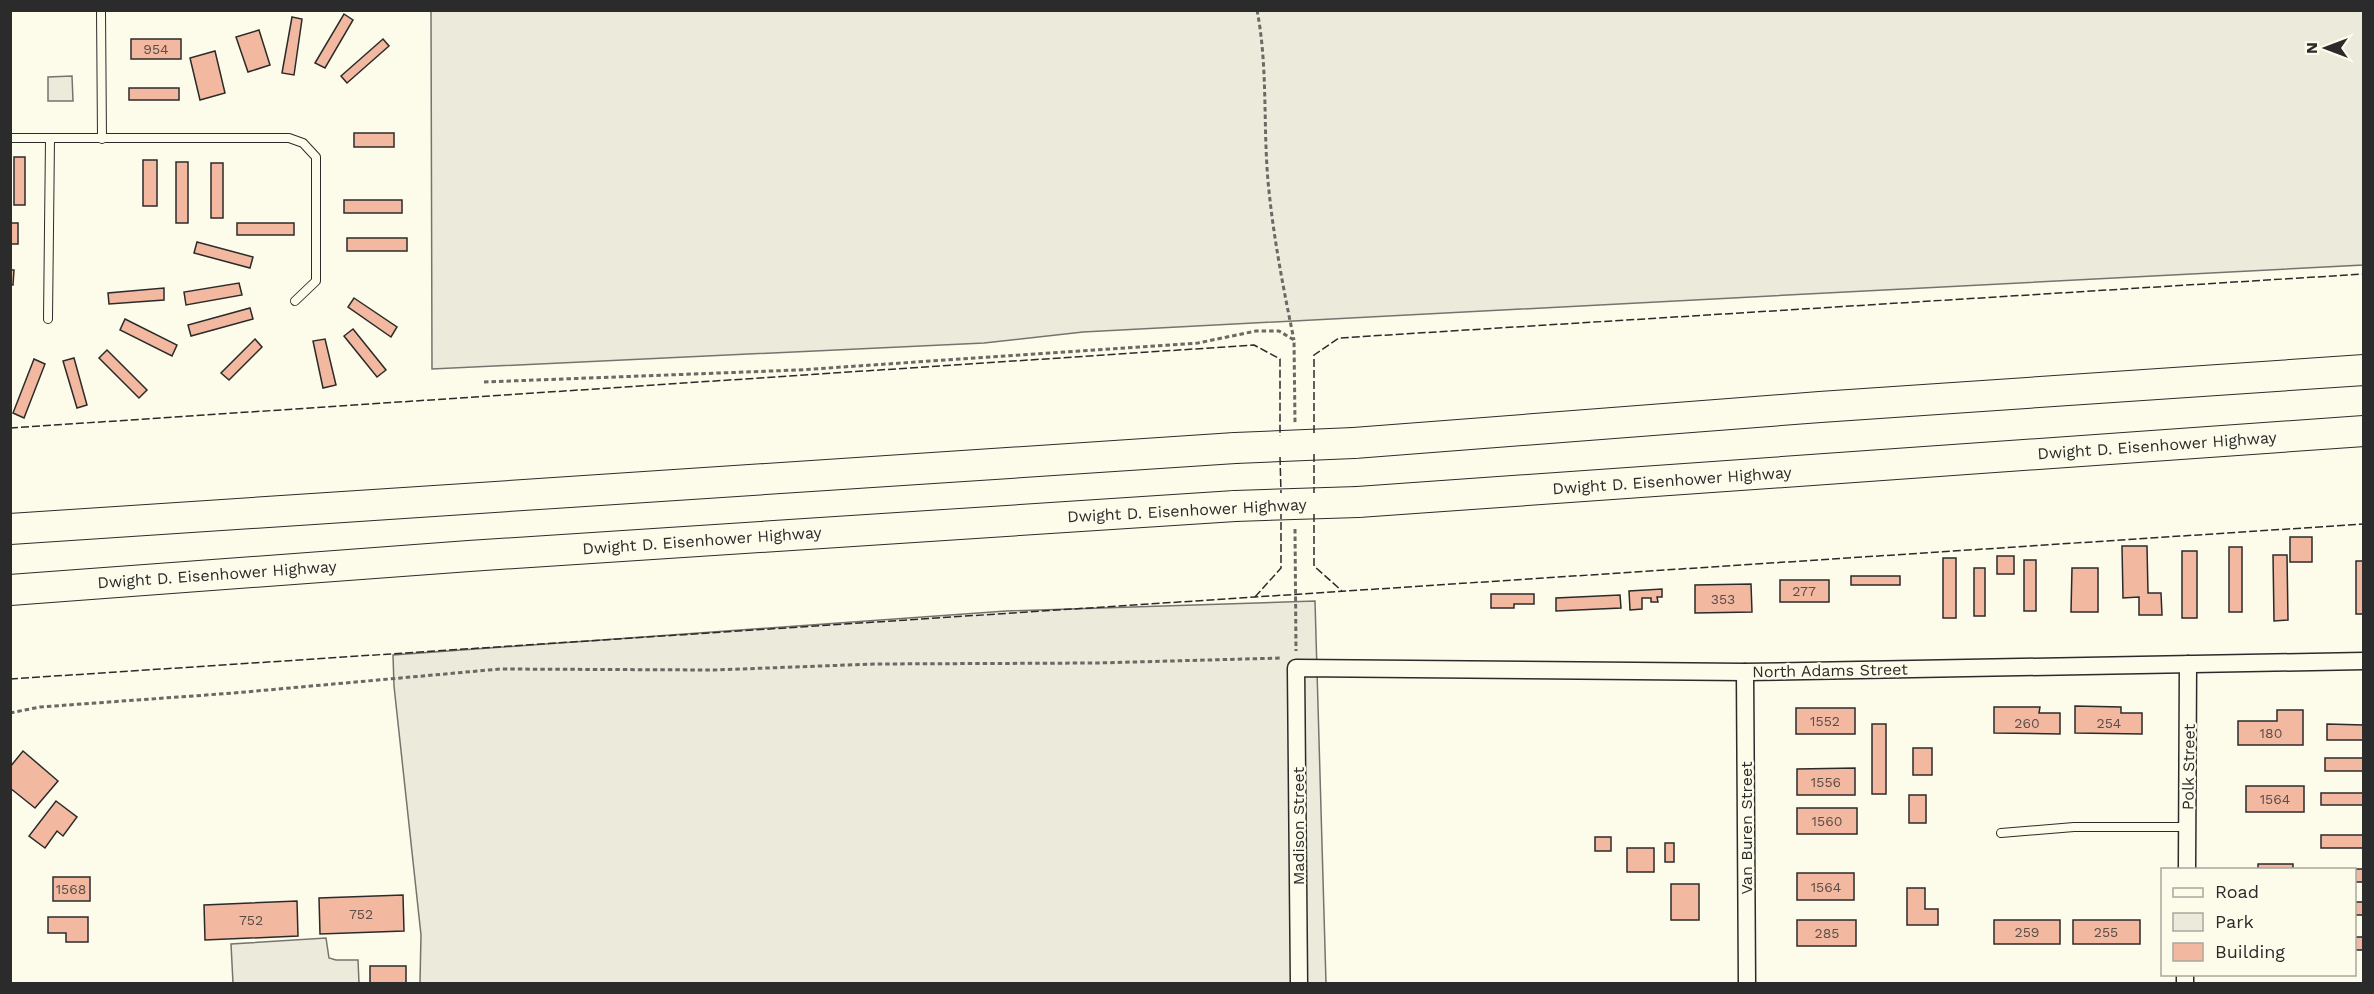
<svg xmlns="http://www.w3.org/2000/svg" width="2374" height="994" font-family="'Work Sans',sans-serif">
  <rect width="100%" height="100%" fill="#fdfbea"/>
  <!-- green -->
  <g fill="#ecebdb" stroke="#74746e" stroke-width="1.5">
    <path d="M 431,11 L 2363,11 L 2363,265 L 1083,332 L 984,343 L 432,369 Z"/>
    <path d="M 72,76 L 73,101 L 48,101 L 48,77 Z"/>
    <path d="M 1315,601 L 1326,983 L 420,983 L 421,935 L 394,686 L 393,655 L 1006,611 Z"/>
  </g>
  <!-- parking -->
  <path fill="#eceadb" stroke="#74746e" stroke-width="1.5" d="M 326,938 L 329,958 L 336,960 L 358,960 L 359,983 L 233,983 L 231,944 Z"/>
  <!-- building -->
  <g fill="#f2b8a0" stroke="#2b2b2b" stroke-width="1.5">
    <path d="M 344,14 L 353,20 L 325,68 L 315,63 Z"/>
    <path d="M 292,17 L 302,19 L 294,75 L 282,73 Z"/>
    <path d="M 259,30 L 270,65 L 248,72 L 236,37 Z"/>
    <rect x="131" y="39" width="50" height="20"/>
    <path d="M 383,39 L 389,46 L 347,83 L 341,76 Z"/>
    <path d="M 215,51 L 225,93 L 200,100 L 190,58 Z"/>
    <rect x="129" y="88" width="50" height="12"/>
    <rect x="354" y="133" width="40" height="14"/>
    <rect x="14" y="157" width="11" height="48"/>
    <rect x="143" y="160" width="14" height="46"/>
    <rect x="176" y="162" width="12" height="61"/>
    <rect x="211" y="163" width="12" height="55"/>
    <rect x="344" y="200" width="58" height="13"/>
    <rect x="10" y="223" width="8" height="21"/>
    <rect x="237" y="223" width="57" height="12"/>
    <rect x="347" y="238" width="60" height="13"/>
    <path d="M 197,242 L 253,257 L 250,268 L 194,253 Z"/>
    <path d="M 10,270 L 14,270 L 13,285 L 10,284 Z"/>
    <path d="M 239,283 L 242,295 L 186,305 L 184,292 Z"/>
    <path d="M 164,288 L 164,300 L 109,304 L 108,293 Z"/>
    <path d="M 354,298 L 397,327 L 391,337 L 348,307 Z"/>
    <path d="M 250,308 L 253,319 L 191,336 L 188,325 Z"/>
    <path d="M 125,319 L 177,345 L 172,356 L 120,330 Z"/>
    <path d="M 353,329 L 386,370 L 377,377 L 344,336 Z"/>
    <path d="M 255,339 L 262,347 L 229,380 L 221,373 Z"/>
    <path d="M 325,339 L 336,385 L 323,388 L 313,341 Z"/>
    <path d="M 107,350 L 147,390 L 139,398 L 99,358 Z"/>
    <path d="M 74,358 L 87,405 L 77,408 L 63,361 Z"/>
    <path d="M 34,359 L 45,364 L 24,418 L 13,413 Z"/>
    <rect x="2290" y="537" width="22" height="25"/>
    <path d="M 2122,546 L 2147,546 L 2148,593 L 2161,593 L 2162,615 L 2139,615 L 2139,597 L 2123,598 Z"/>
    <rect x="2229" y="547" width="13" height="65"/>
    <rect x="2182" y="551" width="15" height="67"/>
    <path d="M 2273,555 L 2287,555 L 2288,620 L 2274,621 Z"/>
    <rect x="1997" y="556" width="17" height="18"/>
    <rect x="1943" y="558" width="13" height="60"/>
    <rect x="2024" y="560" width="12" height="51"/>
    <rect x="2356" y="561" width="8" height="53"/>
    <rect x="1974" y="568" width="11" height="48"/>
    <path d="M 2072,568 L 2098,568 L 2098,612 L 2071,612 Z"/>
    <rect x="1851" y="576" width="49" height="9"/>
    <rect x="1780" y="580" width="49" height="22"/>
    <path d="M 1751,584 L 1752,612 L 1695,613 L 1695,585 Z"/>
    <path d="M 1662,589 L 1662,597 L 1657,597 L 1658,602 L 1651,602 L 1651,598 L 1642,598 L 1642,609 L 1630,610 L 1629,591 Z"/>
    <path d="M 1491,594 L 1534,594 L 1534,604 L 1514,604 L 1514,608 L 1491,608 Z"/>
    <path d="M 1620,595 L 1621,608 L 1556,611 L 1556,598 Z"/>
    <path d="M 2075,706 L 2121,707 L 2121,713 L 2142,713 L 2142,734 L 2075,733 Z"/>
    <path d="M 1994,707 L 2040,707 L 2039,713 L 2060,713 L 2060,734 L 1994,733 Z"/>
    <rect x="1796" y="708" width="59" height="26"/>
    <path d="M 2277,710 L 2303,710 L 2303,745 L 2238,745 L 2238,721 L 2277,721 Z"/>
    <rect x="1872" y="724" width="14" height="70"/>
    <path d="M 2327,724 L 2364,725 L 2364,740 L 2327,740 Z"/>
    <rect x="1913" y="748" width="19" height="27"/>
    <path d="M 23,751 L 58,781 L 35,808 L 10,788 L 10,767 Z"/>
    <rect x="2325" y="758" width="39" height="13"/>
    <path d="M 1855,768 L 1855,795 L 1797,795 L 1797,769 Z"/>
    <rect x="2246" y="786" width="58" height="26"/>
    <rect x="2321" y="793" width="43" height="12"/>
    <rect x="1909" y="795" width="17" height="28"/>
    <path d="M 56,801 L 77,817 L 63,836 L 57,831 L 45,848 L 29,836 Z"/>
    <rect x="1797" y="808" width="60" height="26"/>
    <rect x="2321" y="835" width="43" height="13"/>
    <rect x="1595" y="837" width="16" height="14"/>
    <rect x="1665" y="843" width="9" height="19"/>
    <rect x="1627" y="848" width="27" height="24"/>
    <rect x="2258" y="864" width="35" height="6"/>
    <path d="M 2326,869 L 2364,869 L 2364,882 L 2354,882 L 2354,870 Z"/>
    <rect x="1797" y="873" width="57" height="27"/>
    <rect x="53" y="877" width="37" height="24"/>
    <rect x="1671" y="884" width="28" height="36"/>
    <path d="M 1907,888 L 1925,888 L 1925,909 L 1938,909 L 1938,925 L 1907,925 Z"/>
    <path d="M 403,895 L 404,931 L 320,934 L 319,898 Z"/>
    <path d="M 297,901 L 298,936 L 205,940 L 204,905 Z"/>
    <rect x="2354" y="902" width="10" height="13"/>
    <path d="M 48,917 L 88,917 L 88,942 L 66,942 L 66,933 L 48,933 Z"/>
    <rect x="1797" y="920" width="59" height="26"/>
    <rect x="1994" y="920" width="66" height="24"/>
    <rect x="2073" y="920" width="67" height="24"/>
    <rect x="2354" y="937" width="10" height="13"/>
    <rect x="370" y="966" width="36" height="18"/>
  </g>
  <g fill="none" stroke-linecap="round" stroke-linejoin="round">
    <defs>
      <g id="lane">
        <path d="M 101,10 L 102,139"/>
        <path d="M 10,138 L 289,138 L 303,143 L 316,157 L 316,281 L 295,301"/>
        <path d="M 48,319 L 50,139"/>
        <path d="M 2001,833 L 2074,827 L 2187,827"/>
      </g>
      <g id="street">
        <path d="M 1745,672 L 1747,984"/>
        <path d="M 2187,870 L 2188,664"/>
        <path d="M 1299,984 L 1296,668 L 1745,672 L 2364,661"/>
        <path d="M 2185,984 L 2185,974"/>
      </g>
      <g id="highway">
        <path d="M 1354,443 L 1820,407 L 2364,370"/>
        <path d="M 1358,502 L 2364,431"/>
        <path d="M 10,529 L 1235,448"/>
        <path d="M 10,590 L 469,556 L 1235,506"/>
      </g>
    </defs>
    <!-- lane casing -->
    <use href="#lane" stroke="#2b2b2b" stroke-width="10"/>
    <!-- street casing -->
    <use href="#street" stroke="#2b2b2b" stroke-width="19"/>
    <!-- highway casing -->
    <use href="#highway" stroke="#2b2b2b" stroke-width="32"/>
    <!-- path -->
    <g stroke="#6a6964" stroke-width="3" stroke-dasharray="4.5 3" stroke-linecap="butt">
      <path d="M 1257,10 C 1268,67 1263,124 1268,181 C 1273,235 1283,287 1294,340"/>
      <path d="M 484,382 L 798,370 L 1198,343 L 1256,331 L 1279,331 L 1294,340 L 1295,423"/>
      <path d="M 1295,529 L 1296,651"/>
      <path d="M 10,713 L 40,707 L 234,693 L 500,669 L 714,670 L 874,664 L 1097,663 L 1282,658"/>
    </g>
    <!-- lane -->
    <use href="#lane" stroke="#fdfbea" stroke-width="8"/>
    <!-- street -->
    <use href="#street" stroke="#fdfbea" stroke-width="16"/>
    <!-- highway -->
    <use href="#highway" stroke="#fdfbea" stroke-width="30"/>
    <defs>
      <g id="highway-bridge">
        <path d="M 1235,448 L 1354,443"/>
        <path d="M 1235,506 L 1358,502"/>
      </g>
    </defs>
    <!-- highway-bridge casing -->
    <use href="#highway-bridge" stroke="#2b2b2b" stroke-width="32" stroke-linecap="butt"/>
    <!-- highway-bridge -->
    <use href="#highway-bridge" stroke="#fdfbea" stroke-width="30"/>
    <!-- fence -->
    <g stroke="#2b2b2b" stroke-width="1.5" stroke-dasharray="8 3" stroke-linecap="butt">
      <path d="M 10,428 L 1254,345 L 1280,359 L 1280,436"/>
      <path d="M 1314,433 L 1314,355 L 1339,338 L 2364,274"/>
      <path d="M 1314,454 L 1314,493"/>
      <path d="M 1280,457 L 1281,493"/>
      <path d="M 1314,514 L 1314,566 L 1342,591"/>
      <path d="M 1255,597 L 1281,568 L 1281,514"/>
      <path d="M 10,679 L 2364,524"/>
    </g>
  </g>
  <g text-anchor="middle" stroke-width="4.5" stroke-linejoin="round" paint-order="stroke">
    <!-- number labels -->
    <g font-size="14" fill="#5d4e48">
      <text x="156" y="54">954</text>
      <text x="1804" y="596">277</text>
      <text x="1723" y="604">353</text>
      <text x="1825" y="726">1552</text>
      <text x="2027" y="728">260</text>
      <text x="2109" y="728">254</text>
      <text x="2271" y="738">180</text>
      <text x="1826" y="787">1556</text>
      <text x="2275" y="804">1564</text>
      <text x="1827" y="826">1560</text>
      <text x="1826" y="892">1564</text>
      <text x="71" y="894">1568</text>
      <text x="361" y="919">752</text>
      <text x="251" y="925">752</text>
      <text x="2027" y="937">259</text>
      <text x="2106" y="937">255</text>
      <text x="1827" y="938">285</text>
    </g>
    <!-- street labels -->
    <g font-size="16" fill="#2b2b2b" stroke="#fdfbea">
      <text transform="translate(2157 445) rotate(-4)" y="6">Dwight D. Eisenhower Highway</text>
      <text transform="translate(1672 480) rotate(-4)" y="6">Dwight D. Eisenhower Highway</text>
      <text transform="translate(1187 510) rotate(-3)" y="6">Dwight D. Eisenhower Highway</text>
      <text transform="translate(702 540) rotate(-4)" y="6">Dwight D. Eisenhower Highway</text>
      <text transform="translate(217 574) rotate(-4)" y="6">Dwight D. Eisenhower Highway</text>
      <text transform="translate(1830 670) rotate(-1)" y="6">North Adams Street</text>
      <text transform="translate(2188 767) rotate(-89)" y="6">Polk Street</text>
      <text transform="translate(1298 826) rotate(-90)" y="6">Madison Street</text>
      <text transform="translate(1746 828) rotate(-90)" y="6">Van Buren Street</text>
    </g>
  </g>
  <!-- border -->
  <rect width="2374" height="994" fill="none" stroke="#2b2b2b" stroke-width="24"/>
  <!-- legend -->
  <rect x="2161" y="868" width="195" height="108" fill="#fdfbea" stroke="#a9a89e" stroke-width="1.5"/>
  <rect x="2173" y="888" width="30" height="9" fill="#fdfbea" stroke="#a9a89e" stroke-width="1.5"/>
  <text x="2215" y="898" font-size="18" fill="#2b2b2b">Road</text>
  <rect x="2173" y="913" width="30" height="18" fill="#ecebdb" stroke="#a9a89e" stroke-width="1.5"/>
  <text x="2215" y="928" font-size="18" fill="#2b2b2b">Park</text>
  <rect x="2173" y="943" width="30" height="18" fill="#f2b8a0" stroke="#a9a89e" stroke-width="1.5"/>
  <text x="2215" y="958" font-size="18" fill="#2b2b2b">Building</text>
  <!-- north arrow -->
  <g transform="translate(2326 48) rotate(270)" stroke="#fdfbea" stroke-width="4.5" paint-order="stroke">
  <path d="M0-4.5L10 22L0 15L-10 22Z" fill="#2b2b2b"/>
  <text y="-9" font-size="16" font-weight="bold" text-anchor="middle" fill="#2b2b2b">N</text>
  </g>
</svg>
